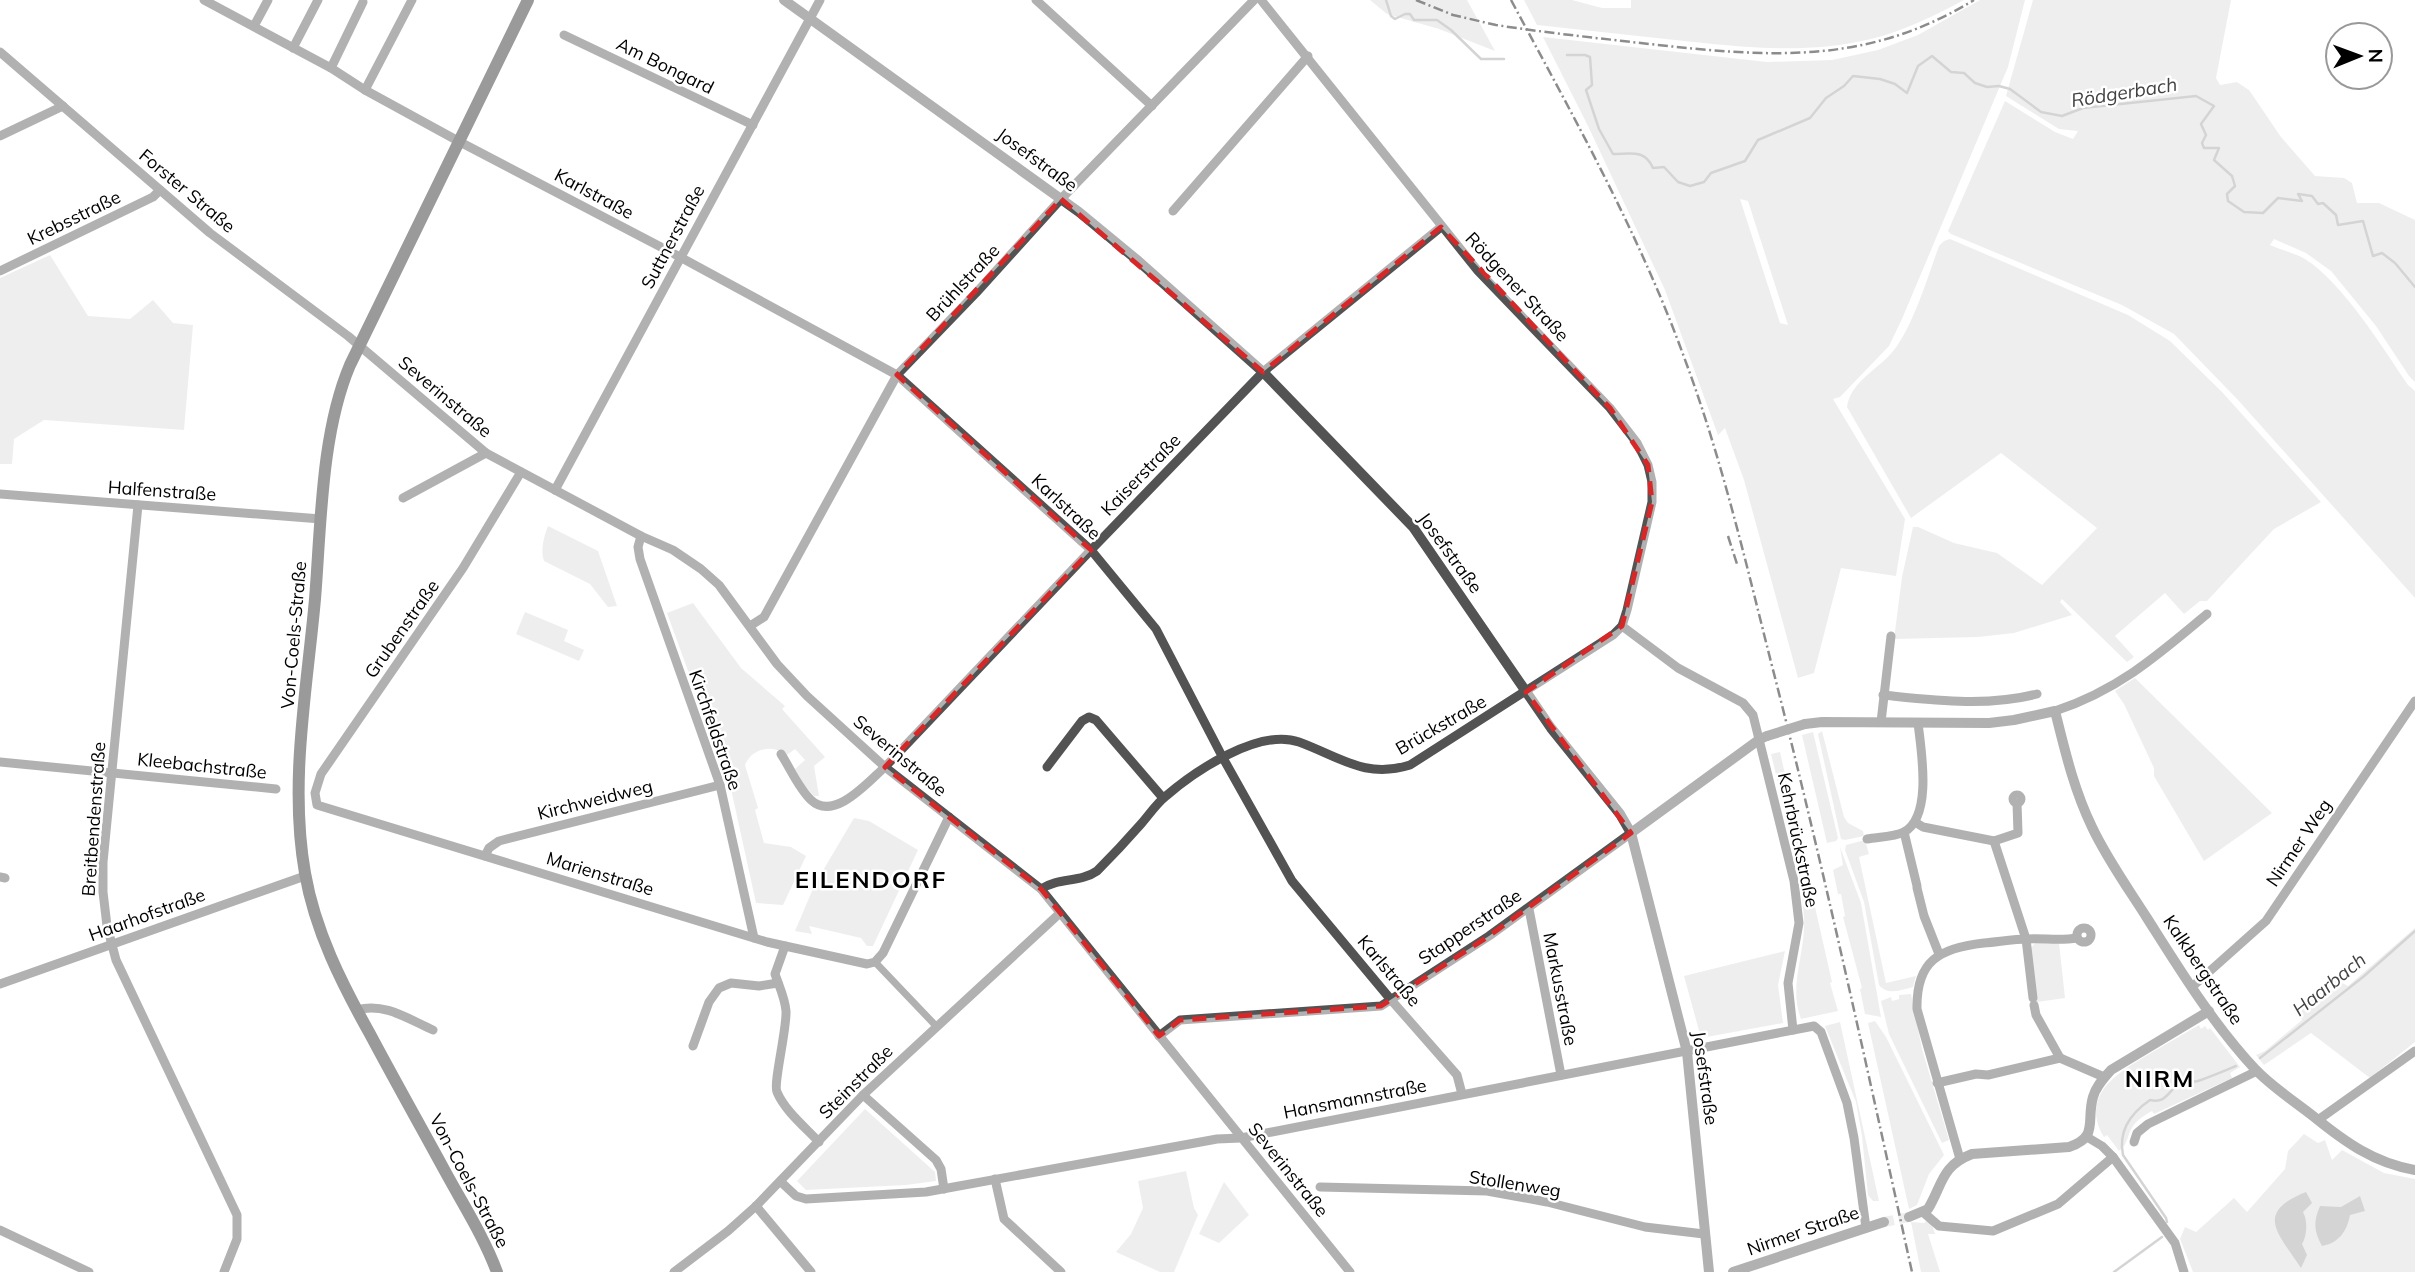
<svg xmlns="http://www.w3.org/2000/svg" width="2415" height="1272" font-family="Mulish,sans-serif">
  <rect width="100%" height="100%" fill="#fff"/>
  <!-- green -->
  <g fill="#dadada" fill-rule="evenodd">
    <path d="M 1370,0 L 1467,0 L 1495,51 L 1439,29 L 1387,14 Z"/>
    <path d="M 1524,0 L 1572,0 L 1602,8 L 1631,8 L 1631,0 L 1964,0 C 1934,16 1904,31 1871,39 C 1805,55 1741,47 1675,40 C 1629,35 1583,30 1537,25 Z"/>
    <path d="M 1980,0 L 2025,0 L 2008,67 L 1902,319 L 1889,346 L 1840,397 L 1833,399 L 1905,519 L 1896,576 L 1841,568 L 1814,673 L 1798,678 L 1744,480 L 1725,428 L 1718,435 L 1665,290 L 1588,126 L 1543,37 L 1767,62 L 1832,60 L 1878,50 L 1918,35 ZM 1740,199 L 1748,201 L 1788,325 L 1780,323 Z"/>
    <path d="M 2033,0 L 2231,0 L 2216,78 L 2220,85 L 2237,82 L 2249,90 L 2281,137 L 2315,176 L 2344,178 L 2352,183 L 2357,203 L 2379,203 L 2415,220 L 2415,382 L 2409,376 L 2376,326 L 2331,271 L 2306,253 L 2274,239 L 2270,245 C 2281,250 2295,253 2305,259 C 2342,282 2383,348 2408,385 L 2415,391 L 2415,598 L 2238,400 L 2174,334 L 2122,305 L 1951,234 L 1948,231 L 2005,101 L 2055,132 L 2073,139 L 2078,131 L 2059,129 L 2006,96 Z"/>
    <path d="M 1950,239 L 2128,315 L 2170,341 L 2222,392 L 2321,502 L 2274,529 L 2207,601 L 2200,601 L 2184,614 L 2165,593 L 2115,636 L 2134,657 L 2127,662 L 2062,599 L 2060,602 L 2072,615 L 2014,633 L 1978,637 L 1894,639 L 1902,577 L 1913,527 L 1918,527 L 1954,543 L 1997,553 L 2042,585 L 2097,528 L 2001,453 L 1911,518 L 1847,407 C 1850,382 1879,369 1894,350 C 1913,326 1928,276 1939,246 L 1944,241 Z"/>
    <path d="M 50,255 L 88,316 L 130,319 L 153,300 L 173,323 L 193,325 L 184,430 L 44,420 L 14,439 L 12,464 L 0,464 L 0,278 Z"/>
    <path d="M 548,526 L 598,551 L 617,606 L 608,607 L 590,584 L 544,561 C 540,551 544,536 548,526 Z"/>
    <path d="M 693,603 L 741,668 L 785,706 L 782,709 L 825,757 L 814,766 L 819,796 L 814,796 L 804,785 L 795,769 L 805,760 L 795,749 L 787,755 C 773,744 752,748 745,765 L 758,808 L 755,810 L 764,843 L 791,847 L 806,856 L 783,905 L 756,903 L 731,789 L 667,613 Z"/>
    <path d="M 525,612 L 568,630 L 564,641 L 584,650 L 579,661 L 516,634 Z"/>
    <path d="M 2135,678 L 2272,813 L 2204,861 L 2154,776 L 2154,768 L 2124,704 L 2115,691 Z"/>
    <path d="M 1822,731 L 1844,817 L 1848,823 L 1863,831 L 1864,836 L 1845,840 L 1841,839 L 1818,734 Z"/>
    <path d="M 1813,732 L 1838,838 L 1836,841 L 1827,843 L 1802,735 Z"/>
    <path d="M 1780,752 L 1832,982 L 1830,983 L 1838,1011 L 1801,1019 C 1788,985 1806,953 1804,918 C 1801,863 1784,808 1771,754 Z"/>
    <path d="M 854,818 L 869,821 L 918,850 L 873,946 L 867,946 L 861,938 L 809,926 L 812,934 L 795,931 L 815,884 Z"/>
    <path d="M 1865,840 L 1869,854 L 1859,857 L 1886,983 L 1916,976 L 1913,987 C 1900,990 1888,996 1879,985 L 1864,902 L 1845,850 L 1846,845 Z"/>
    <path d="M 1840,847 L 1861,903 L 1881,1017 L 1865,1014 L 1860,989 L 1862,988 L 1843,917 L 1845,916 L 1841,894 L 1838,894 L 1833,870 L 1843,865 Z"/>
    <path d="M 2415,928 L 2415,1042 L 2370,1078 L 2311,1033 L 2264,1065 L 2256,1055 L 2265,1051 L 2302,1020 L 2296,1009 L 2335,979 L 2348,986 Z"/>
    <path d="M 2035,943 L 2059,943 L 2065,998 L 2037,1002 L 2031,948 Z"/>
    <path d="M 1785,951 L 1778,985 L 1783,1023 L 1701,1038 L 1684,976 Z"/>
    <path d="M 1911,994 L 1922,1049 L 1949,1140 L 1942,1143 L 1889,1034 L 1881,1001 L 1891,997 L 1892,1001 L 1899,999 L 1899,995 Z"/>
    <path d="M 1875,1021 L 1886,1037 L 1944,1155 L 1929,1174 L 1917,1205 L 1909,1209 L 1868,1023 Z"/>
    <path d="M 1840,1022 L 1879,1201 L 1873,1201 L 1868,1195 L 1862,1136 L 1856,1102 L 1825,1026 Z"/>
    <path d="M 2199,1025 L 2201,1029 L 2205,1026 L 2208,1030 L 2210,1028 L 2240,1067 L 2230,1073 L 2232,1078 L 2154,1114 L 2152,1111 C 2145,1115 2138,1119 2133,1126 C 2127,1135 2128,1145 2119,1151 L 2107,1135 L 2104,1137 C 2079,1094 2119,1072 2151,1053 C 2167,1044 2183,1034 2199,1025 Z"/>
    <path d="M 865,1109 L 935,1172 L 936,1181 L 906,1185 L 806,1190 L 797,1181 Z"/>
    <path d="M 2304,1134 L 2318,1143 L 2325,1140 L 2332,1160 L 2342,1150 L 2384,1173 L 2415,1179 L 2415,1272 L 2193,1272 L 2180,1239 L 2185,1227 L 2196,1232 L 2234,1198 L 2247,1212 L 2285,1169 L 2288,1151 Z"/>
    <path d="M 1186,1171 L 1194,1208 L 1198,1215 L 1174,1272 L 1160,1272 L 1116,1252 L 1131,1234 L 1143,1208 L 1138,1181 Z"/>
    <path d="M 1224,1182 L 1249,1215 L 1219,1243 L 1199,1234 Z"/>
    <path d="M 1927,1220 L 1932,1225 L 1935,1234 L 1928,1234 L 1940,1272 L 1921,1272 L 1911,1222 L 1924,1223 Z"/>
  </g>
  <!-- water -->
  <g fill="#a1a1a1">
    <path d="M 2306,1192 L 2312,1203 L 2303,1212 C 2308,1221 2307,1236 2302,1244 L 2307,1255 L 2301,1268 C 2279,1234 2253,1213 2306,1192 Z"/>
    <path d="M 2360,1196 L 2365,1211 L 2350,1215 C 2347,1231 2339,1243 2322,1246 C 2314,1231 2313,1222 2320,1206 L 2341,1207 Z"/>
  </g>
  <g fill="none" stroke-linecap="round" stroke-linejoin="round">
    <!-- stream -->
    <g stroke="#a1a1a1" stroke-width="2.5">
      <path d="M 1386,0 L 1391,16 L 1395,19 L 1405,14 L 1410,14 L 1414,20 L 1437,20 L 1451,30 L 1481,59 L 1504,59"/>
      <path d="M 1567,55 L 1585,55 L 1590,57 L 1592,85 L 1586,90 L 1599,129 L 1613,154 C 1631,154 1645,149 1653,168 L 1664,167 L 1678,182 L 1690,186 L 1704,182 L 1711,173 L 1745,161 L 1758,140 L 1810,118 L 1826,98 L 1844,86 L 1853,76 L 1880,79 L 1895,84 L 1907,93 L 1918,66 L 1932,56 L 1951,72 L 1964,73 L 1975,83 L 1987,87 L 1999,86 L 2010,89 L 2041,112 L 2062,116 L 2083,108 L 2196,96 L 2214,106 L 2201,124 L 2206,135 L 2202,143 L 2204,148 L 2219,148 L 2214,160 L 2232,176 L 2235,186 L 2227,194 L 2228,201 L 2244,212 L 2263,213 L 2278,198 L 2302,201 L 2298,194 L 2312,196 L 2318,204 L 2323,203 L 2336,215 L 2338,225 L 2363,221 L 2373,256 L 2382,253 L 2395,263 L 2415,287"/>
      <path d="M 2260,1058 L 2363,977 L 2415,931"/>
      <path d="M 2167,1222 L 2166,1218 L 2123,1155 C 2118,1131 2131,1113 2150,1100 C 2168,1104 2168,1089 2182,1082 C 2188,1078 2192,1083 2198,1081 C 2210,1077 2224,1071 2236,1066"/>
      <path d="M 2114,1272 L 2162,1237"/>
    </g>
    <!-- tertiary-tunnel -->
    <path stroke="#d9d9d9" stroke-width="10" stroke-dasharray="10 5" stroke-linecap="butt" d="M 1884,1222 L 1909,1217"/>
    <!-- pedestrian -->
    <path stroke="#535353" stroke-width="7" d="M 875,962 L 937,1027"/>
    <!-- minor -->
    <g stroke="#535353" stroke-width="9">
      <path d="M 204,0 L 331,68 L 365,90 L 460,142 L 680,257 L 897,375 L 1091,550 L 1156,629 L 1223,758 L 1292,881 L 1392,1001 L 1457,1075 L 1462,1094"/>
      <path d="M 1036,0 L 1152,106"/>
      <path d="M 254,26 L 268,0"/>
      <path d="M 564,35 L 753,125"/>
      <path d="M 293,48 L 318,0"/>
      <path d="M 0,52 L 210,233 L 348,336 L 486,453 L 641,536 L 673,550 L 701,569 L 719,585 L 777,664 L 807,696 L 885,767 L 1041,889 L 1350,1272"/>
      <path d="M 331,68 L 363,2"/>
      <path d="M 365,90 L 412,0"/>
      <path d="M 0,136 L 63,106"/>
      <path d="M 1173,211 L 1308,56"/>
      <path d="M 0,271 L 153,197 L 160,190"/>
      <path d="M 521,472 L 463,568 L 321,774 L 315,793 L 317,805 L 767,942 L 867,964 L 875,962 L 883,953 L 949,817"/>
      <path d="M 555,490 L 820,0"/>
      <path d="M 0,494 L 321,519"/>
      <path d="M 403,498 L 486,453"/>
      <path d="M 138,505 L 103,862 L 103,892 L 107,926 L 116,960 L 237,1215 L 237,1239 L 224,1272"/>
      <path d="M 641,536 L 638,547 L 640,559 L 720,785 L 754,938"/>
      <path d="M 750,626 L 764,617 L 897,375 L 976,293 L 1061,199 L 1254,0"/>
      <path d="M 1622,626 L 1678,668 L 1743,703 L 1753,715 L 1794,881 L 1799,923 L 1788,983 L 1793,1030"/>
      <path d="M 1883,695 C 1933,700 1987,707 2037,694"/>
      <path d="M 2055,711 C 2118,690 2157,656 2207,614"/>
      <path d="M 1881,722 L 1891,636"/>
      <path d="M 781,754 C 790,768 799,789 811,800 C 834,822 868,782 885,767 L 1091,550 L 1263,372 L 1441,227"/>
      <path d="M 0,762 L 276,789"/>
      <path d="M 1047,767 L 1082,721 L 1089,717 L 1096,720 L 1163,798"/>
      <circle cx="2017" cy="799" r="4"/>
      <path d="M 1915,822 L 1923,827 L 1994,841 L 2018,833 L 2017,803"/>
      <path d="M 1904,832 L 1917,886"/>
      <path d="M 1867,839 C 1878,837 1894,837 1904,832 C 1933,816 1921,750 1918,723"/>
      <path d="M 1994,841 L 2026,939 L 2033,998"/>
      <path d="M 485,856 L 489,848 L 499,841 L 720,785"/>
      <path d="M 0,877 L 5,878"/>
      <path d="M 1917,888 L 1924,916 L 1939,954"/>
      <path d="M 1041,889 C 1059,877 1080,883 1097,871 C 1112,856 1127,840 1141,824 C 1149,815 1156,804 1166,796 C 1195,771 1259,728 1299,742 C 1340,757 1365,779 1410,765 L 1613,635 L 1622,626 L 1627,610 L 1652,502 L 1652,482 L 1648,465 L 1637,443 L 1610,408 L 1478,271 L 1261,0"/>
      <path d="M 1529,909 L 1561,1075"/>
      <circle cx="2084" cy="935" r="7"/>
      <path d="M 785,946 L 775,974 C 779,986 785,998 786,1011 C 787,1029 773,1084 777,1092 C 785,1111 805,1127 819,1142"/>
      <path d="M 0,984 L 305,876"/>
      <path d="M 2192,987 L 2266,921 L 2415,701"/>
      <path d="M 2034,1005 L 2036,1015 L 2060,1058"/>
      <path d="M 357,1010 C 384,1002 408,1019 433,1030"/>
      <path d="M 1159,1036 L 1180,1020 L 1381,1006 L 1489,936 L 1631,833"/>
      <path d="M 693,1046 L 709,1002 L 719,988 L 731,983 L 759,986 L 778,983"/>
      <path d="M 1937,1083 L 1976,1074 L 1988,1075 L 2060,1058 L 2104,1077"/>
      <path d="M 863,1095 L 936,1160 L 941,1169 L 944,1189"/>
      <path d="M 2318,1120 L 2415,1051"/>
      <path d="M 2087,1137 L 2102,1146 L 2113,1157 L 2175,1243 L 2184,1272"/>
      <path d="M 2134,1142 L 2137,1133 L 2148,1124 L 2257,1071"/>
      <path d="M 1960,1159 L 1917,1009 C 1916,961 1939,948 1984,943 C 1998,942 2013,939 2028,939 C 2044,938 2060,941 2077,938"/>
      <path d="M 995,1179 L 1004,1219 L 1061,1272"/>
      <path d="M 781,1182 L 796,1196 L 806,1199 L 926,1192 L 1217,1139 L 1241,1138 L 1814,1026 L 1821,1032 L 1847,1103 L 1854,1138 L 1866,1228"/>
      <path d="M 1320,1187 L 1487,1191 L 1547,1202 L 1645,1227 L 1704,1234"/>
      <path d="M 756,1206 L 811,1272"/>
      <path d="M 1924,1213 L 1939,1226 L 1993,1231 L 2058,1204 L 2113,1157"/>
      <path d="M 0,1230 L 89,1272"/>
      <path d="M 674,1272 L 728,1231 L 756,1206 L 863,1095 L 1060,913"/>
    </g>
    <!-- tertiary -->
    <g stroke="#535353" stroke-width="10">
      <path d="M 784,0 L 1079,212 L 1136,259 L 1263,372 L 1413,527 L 1551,728 L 1620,814 L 1631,833 L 1687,1052 L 1709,1272"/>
      <path d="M 1805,724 L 1822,722 L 1989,723 L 2014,720 L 2055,711 C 2065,751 2074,790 2092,827 C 2107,859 2128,888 2147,918 C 2180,970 2213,1024 2255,1069 C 2272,1087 2294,1101 2313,1116 C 2345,1142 2374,1163 2415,1170"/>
      <path d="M 1631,833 L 1760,739 L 1767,736"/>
      <path d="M 1909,1217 L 1928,1209 C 1943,1184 1941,1166 1972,1154 L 2069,1147 C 2099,1137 2086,1121 2093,1097 C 2096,1086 2104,1078 2111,1070 L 2209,1011"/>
      <path d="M 1733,1272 L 1884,1222"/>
    </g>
    <!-- secondary -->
    <path stroke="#202020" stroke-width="12" d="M 497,1272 C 484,1237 464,1206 446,1173 C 421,1127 395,1081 370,1034 C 342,984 315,931 305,873 C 289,783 307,689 315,599 C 321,525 321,433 350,365 L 528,0"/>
    <!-- rail -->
    <g stroke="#000" stroke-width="2.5" stroke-dasharray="10 3.5 2 3.5" stroke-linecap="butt">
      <path d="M 1416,0 L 1453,15 L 1496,25 C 1547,33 1598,38 1649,44 C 1768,57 1866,66 1974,0"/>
      <path d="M 1511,0 C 1573,116 1639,233 1684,357 C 1721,456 1745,559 1771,662 C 1823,864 1867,1068 1912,1272"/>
      <path d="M 1728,536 L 1737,564"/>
    </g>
    <!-- tertiary-bridge -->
    <path stroke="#535353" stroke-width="10" d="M 1767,736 L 1805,724"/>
  </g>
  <!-- marked area -->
  <path d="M0 0H2415V1272H0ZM 1061,199 L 1263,372 L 1441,227 L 1610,408 L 1648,465 L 1652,502 L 1622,626 L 1526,692 L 1631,833 L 1489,936 L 1381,1006 L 1180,1020 L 1159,1036 L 1041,889 L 885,767 L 1091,550 L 897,375 Z" fill="#fff" fill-opacity=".55" fill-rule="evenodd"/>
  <path fill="none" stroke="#d62828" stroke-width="5" stroke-dasharray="14 9" stroke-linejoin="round" d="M 1061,199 L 1263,372 L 1441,227 L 1610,408 L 1648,465 L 1652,502 L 1622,626 L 1526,692 L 1631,833 L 1489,936 L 1381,1006 L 1180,1020 L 1159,1036 L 1041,889 L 885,767 L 1091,550 L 897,375 Z"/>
  <g text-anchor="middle" stroke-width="5" stroke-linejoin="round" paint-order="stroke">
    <!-- street labels -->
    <g font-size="18" fill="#000" stroke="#fff">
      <text transform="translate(665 66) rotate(26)" y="6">Am Bongard</text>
      <text transform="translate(1037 160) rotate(36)" y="6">Josefstraße</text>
      <text transform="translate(187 191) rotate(40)" y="6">Forster Straße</text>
      <text transform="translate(594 194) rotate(28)" y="6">Karlstraße</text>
      <text transform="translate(74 218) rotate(-26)" y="6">Krebsstraße</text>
      <text transform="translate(673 237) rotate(-62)" y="6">Suttnerstraße</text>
      <text transform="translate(963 283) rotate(-47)" y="6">Brühlstraße</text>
      <text transform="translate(1517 287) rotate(47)" y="6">Rödgener Straße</text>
      <text transform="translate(445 397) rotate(40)" y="6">Severinstraße</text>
      <text transform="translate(1141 475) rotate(-46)" y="6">Kaiserstraße</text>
      <text transform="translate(162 491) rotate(4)" y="6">Halfenstraße</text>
      <text transform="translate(1066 507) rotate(43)" y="6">Karlstraße</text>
      <text transform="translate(1450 553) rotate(54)" y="6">Josefstraße</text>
      <text transform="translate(402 629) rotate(-55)" y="6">Grubenstraße</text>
      <text transform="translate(294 635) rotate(-85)" y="6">Von-Coels-Straße</text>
      <text transform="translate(1441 725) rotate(-30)" y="6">Brückstraße</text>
      <text transform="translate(715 730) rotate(71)" y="6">Kirchfeldstraße</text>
      <text transform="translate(900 756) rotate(40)" y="6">Severinstraße</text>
      <text transform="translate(202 766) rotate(6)" y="6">Kleebachstraße</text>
      <text transform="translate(595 800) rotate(-14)" y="6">Kirchweidweg</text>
      <text transform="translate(94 819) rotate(-86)" y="6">Breitbendenstraße</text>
      <text transform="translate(1798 840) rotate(78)" y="6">Kehrbrückstraße</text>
      <text transform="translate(2299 843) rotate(-56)" y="6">Nirmer Weg</text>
      <text transform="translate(600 874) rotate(17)" y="6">Marienstraße</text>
      <text transform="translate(147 915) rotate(-20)" y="6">Haarhofstraße</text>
      <text transform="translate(1470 927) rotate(-34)" y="6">Stapperstraße</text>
      <text transform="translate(2203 970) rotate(56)" y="6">Kalkbergstraße</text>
      <text transform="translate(1389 971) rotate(50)" y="6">Karlstraße</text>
      <text transform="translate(1560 989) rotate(79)" y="6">Markusstraße</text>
      <text transform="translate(1705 1078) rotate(82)" y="6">Josefstraße</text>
      <text transform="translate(856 1082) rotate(-45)" y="6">Steinstraße</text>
      <text transform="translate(1355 1099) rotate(-11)" y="6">Hansmannstraße</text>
      <text transform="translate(1288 1170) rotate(51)" y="6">Severinstraße</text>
      <text transform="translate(469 1181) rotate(62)" y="6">Von-Coels-Straße</text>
      <text transform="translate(1515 1184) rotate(9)" y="6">Stollenweg</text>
      <text transform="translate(1803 1231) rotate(-19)" y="6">Nirmer Straße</text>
    </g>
    <!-- water labels -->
    <g font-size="19" font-style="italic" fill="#424242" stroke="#fff">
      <text transform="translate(2124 92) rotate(-9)" y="7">Rödgerbach</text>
      <text transform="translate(2329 984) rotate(-39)" y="7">Haarbach</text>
    </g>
    <!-- district labels -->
    <g font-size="24" font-weight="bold" letter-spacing="2" fill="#000" stroke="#fff">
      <text x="871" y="888">EILENDORF</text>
      <text x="2160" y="1087">NIRM</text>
    </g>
  </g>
  <!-- north arrow -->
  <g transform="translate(2359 56) rotate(89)"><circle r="33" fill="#ffffff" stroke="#999999" stroke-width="2"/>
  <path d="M0-5L12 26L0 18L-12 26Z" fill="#000000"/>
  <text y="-10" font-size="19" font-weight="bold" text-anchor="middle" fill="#000000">N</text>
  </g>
</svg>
